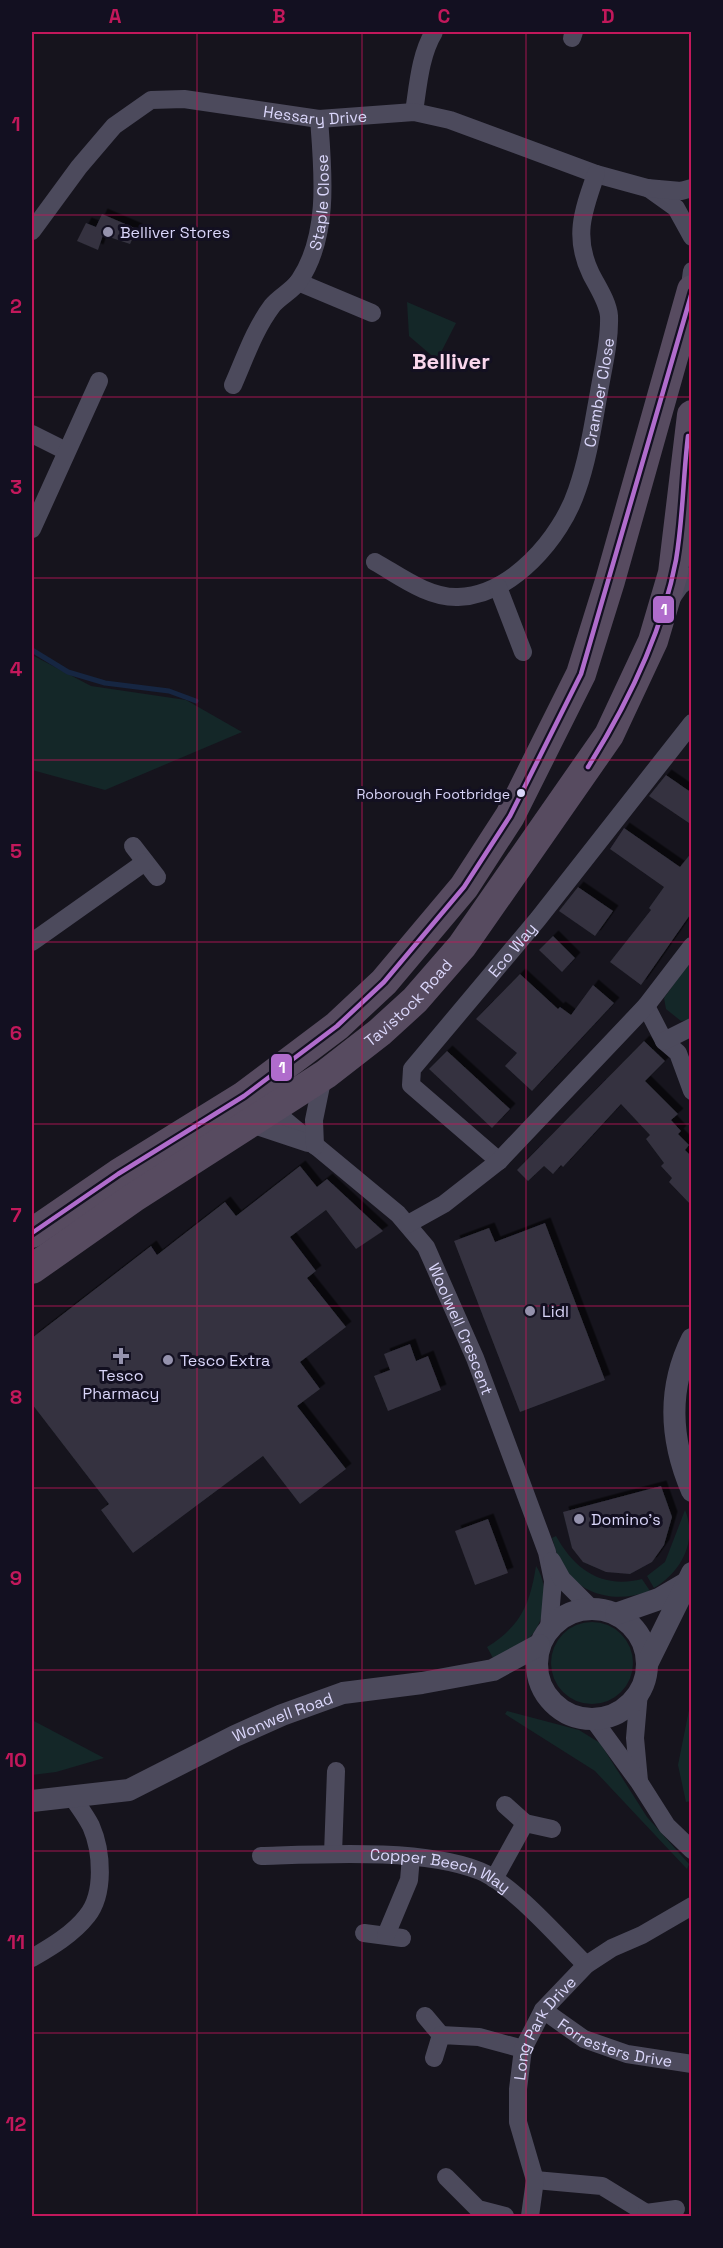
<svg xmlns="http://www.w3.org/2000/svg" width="723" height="2248" font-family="'Space Grotesk',sans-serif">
  <defs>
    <filter id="shadow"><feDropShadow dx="5.5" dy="-5.5" stdDeviation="0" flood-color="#0009"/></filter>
  </defs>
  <rect width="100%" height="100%" fill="#16141d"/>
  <!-- green -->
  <g fill="#142728">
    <path d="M 407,302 L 456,323 L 437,360 L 409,336 Z"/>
    <path d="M 32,655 L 91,686 L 186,700 L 242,732 L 105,790 L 32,770 Z"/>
    <path d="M 691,960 L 691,1020 L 681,1021 L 666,1009 L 664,998 Z"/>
    <path d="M 685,1510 C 698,1541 681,1572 654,1588 L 647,1576 L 665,1562 Z"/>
    <path d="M 556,1536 C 575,1570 602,1589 642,1579 L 650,1591 C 618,1603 584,1597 563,1568 C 558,1560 555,1547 552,1538 Z"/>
    <path d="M 536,1566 C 551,1588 546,1628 523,1643 C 514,1649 502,1653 493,1658 L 487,1647 C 521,1626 530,1604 536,1566 Z"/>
    <circle cx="592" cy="1663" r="41"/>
    <path d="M 691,1700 L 691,1801 L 686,1802 L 678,1765 Z"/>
    <path d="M 507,1711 L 579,1730 L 600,1743 L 647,1817 L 689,1864 L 687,1869 L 595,1771 L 505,1714 Z"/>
    <path d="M 32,1720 L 104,1758 L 56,1772 L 32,1775 Z"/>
  </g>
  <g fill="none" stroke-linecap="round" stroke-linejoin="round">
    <!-- stream -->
    <path stroke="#162642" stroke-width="5" d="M 32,650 L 68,672 L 105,683 L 169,691 L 196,701"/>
  </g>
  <!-- building -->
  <g fill="#34323f" filter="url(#shadow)">
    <path d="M 102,214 L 137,229 L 130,244 L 103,235 L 98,250 L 77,241 L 86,223 L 96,227 Z"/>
    <path d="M 666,775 L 692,793 L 692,825 L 649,796 Z"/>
    <path d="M 624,828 L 680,867 L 692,852 L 692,912 L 641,985 L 610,962 L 651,910 L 649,908 L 664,887 L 610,849 Z"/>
    <path d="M 578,887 L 613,911 L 595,936 L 559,911 Z"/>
    <path d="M 553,936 L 575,958 L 562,972 L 539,950 Z"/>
    <path d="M 520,974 L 558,1009 L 560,1007 L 571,1015 L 593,985 L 614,1003 L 532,1091 L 505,1066 L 517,1053 L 476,1019 Z"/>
    <path d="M 644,1041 L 665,1061 L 645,1081 L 678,1114 L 671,1120 L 681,1131 L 678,1134 L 689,1145 L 685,1150 L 692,1157 L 692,1206 L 669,1182 L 672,1178 L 661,1166 L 664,1163 L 646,1139 L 650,1135 L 621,1104 L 563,1167 L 561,1165 L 553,1174 L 544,1166 L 528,1181 L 517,1170 Z"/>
    <path d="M 447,1051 L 510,1109 L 492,1128 L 429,1069 Z"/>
    <path d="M 300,1166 L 317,1187 L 327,1179 L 383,1231 L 356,1249 L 326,1210 L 290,1237 L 316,1271 L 307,1278 L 346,1327 L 300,1362 L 320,1389 L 297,1406 L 346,1469 L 300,1504 L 263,1456 L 133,1553 L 101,1510 L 109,1504 L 32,1404 L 32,1338 L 151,1246 L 157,1255 L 225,1202 L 236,1216 Z"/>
    <path d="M 545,1223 L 605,1380 L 520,1412 L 454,1241 L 489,1228 L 495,1242 Z"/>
    <path d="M 410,1344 L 416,1361 L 428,1356 L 441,1390 L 388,1411 L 374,1376 L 390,1370 L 384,1354 Z"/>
    <path d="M 661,1486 L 672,1517 L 664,1545 L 652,1562 L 630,1574 L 606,1572 L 583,1562 L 572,1548 L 563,1512 Z"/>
    <path d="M 488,1519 L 508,1573 L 475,1585 L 455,1531 Z"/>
  </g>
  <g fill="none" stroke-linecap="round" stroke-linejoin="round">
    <!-- minor -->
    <g stroke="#4c4a5c" stroke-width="18">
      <path d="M 572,38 L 574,32"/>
      <path d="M 414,112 C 418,86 420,55 434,32"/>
      <path d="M 648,188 L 676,208 L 692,237"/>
      <path id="s1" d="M 32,231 L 79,167 L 114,126 L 151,100 L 184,99 L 319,119 L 414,112 L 450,120 L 596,174 L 647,188 L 681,191 L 692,188"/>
      <path d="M 298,282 L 372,313"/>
      <path d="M 688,300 L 692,271"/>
      <path id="s2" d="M 233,385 C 245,358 254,330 272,306 C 279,297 292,291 299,281 C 330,235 323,171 319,119"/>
      <path d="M 32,434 L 66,451"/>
      <path d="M 32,529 L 99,381"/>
      <path id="s3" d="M 375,562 C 400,576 428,598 458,597 C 512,595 561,538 577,490 C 588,459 593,425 599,392 C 603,368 610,341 609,316 C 608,302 597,286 591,274 C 573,237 583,211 596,174"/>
      <path d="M 498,587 L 523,652"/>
      <path d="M 671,599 L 680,586 L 692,576"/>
      <path d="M 133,846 L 157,877"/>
      <path d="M 32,942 L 145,862"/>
      <path d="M 646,1006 L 664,1041 L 678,1053 L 692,1091"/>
      <path d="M 664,1041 L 692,1027"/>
      <path id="s4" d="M 273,1098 L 274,1109 L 287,1122 L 398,1214 L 426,1247 L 475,1358 L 547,1552 L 553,1581 L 549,1628"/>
      <path d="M 251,1124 L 308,1143"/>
      <path d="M 315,1146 L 314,1120 L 323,1076"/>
      <path id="s5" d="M 499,1161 L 411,1085 L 412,1069 L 538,919 L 692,723"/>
      <path d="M 408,1224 L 444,1204 L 499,1161 L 646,1006 L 692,946"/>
      <path d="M 552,1561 L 562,1579 L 591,1608"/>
      <path d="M 639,1692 L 635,1738 L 639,1781"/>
      <path d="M 593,1719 L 639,1782 L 667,1826 L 692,1850"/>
      <path d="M 505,1805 L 525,1823"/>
      <path d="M 333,1854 L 336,1771"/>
      <path id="s6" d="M 261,1856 C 323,1854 423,1848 480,1871 C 512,1884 560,1939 586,1965"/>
      <path d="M 494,1879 L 525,1823 L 552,1829"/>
      <path d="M 364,1933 L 402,1938"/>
      <path d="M 386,1935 L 409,1880 L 411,1857"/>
      <path d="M 32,1958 C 51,1947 73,1934 87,1916 C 105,1894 102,1851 91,1826 C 86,1816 79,1807 73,1798"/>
      <path id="s7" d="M 543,2010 L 584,2039 L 627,2054 L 692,2064"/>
      <path d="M 425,2016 L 441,2035"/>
      <path d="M 434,2058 L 441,2035 L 479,2037 L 523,2049"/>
      <path d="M 446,2177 L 478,2209 L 505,2216"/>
      <path d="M 535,2180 L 602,2186 L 646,2213 L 646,2216"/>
      <path d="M 646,2213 L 676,2209"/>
      <path id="s8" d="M 530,2216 L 535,2180 L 518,2122 L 518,2089 L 523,2049 L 543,2010 L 586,1965 L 612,1948 L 642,1935 L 692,1906"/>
    </g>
    <!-- tertiary -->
    <g stroke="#4c4a5c" stroke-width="22">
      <path d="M 692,1339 C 667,1389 670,1440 692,1491"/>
      <circle cx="592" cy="1664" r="55"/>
      <path d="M 616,1614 L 659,1599 L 688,1582"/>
      <path d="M 647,1664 L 692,1573"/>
      <path id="s9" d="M 32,1801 L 129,1790 L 235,1736 L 282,1715 L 343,1693 L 422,1683 L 493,1670 L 539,1645"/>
    </g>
    <!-- trunk -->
    <g stroke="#574b60" stroke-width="30">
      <path d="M 32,1233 L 118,1174 L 244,1096 L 337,1026 L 384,982 L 464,887 L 510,816 L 581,674 L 610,581 L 692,290"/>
      <path id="s10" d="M 32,1269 L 133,1198 L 326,1074 L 380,1032 L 415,1000 L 462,946 L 609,735 L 653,641 L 673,573 L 692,415"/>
    </g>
    <defs>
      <g id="bus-1">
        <path d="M 588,767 C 628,703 662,634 676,560 C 683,519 683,477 688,436"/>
        <path d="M 32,1233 L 118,1174 L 244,1096 L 337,1026 L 384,982 L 464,887 L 510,816 L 581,674 L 692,292"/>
      </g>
    </defs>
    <!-- bus-1 casing -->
    <use href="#bus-1" stroke="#131021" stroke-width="9"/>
    <!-- bus-1 -->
    <use href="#bus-1" stroke="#b06ccc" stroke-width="4.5"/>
  </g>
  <!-- grid -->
  <path fill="none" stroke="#c2185b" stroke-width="1.5" stroke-opacity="0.55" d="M 197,32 L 197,2216M 362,32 L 362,2216M 526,32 L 526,2216M 32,215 L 692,215M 32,397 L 692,397M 32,578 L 692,578M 32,760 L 692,760M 32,942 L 692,942M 32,1124 L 692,1124M 32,1306 L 692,1306M 32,1488 L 692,1488M 32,1670 L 692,1670M 32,1851 L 692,1851M 32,2033 L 692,2033"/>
  <!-- markers -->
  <g fill="#9592ad" stroke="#131021" stroke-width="2">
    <circle cx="108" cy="232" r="6"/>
    <circle cx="530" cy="1311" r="6"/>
    <path d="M118 1347h6v6h6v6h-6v6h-6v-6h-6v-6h6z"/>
    <circle cx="168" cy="1360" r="6"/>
    <circle cx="579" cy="1519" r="6"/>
  </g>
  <circle fill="#dad6fa" stroke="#131021" stroke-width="2" cx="521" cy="793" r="5"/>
  <g text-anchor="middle" stroke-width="6" stroke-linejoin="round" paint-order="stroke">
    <!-- bus labels -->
    <g font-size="14" fill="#dad6fa" stroke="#131021" text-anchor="end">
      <text x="510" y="799">Roborough Footbridge</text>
    </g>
    <!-- street labels -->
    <g font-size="16" fill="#dad6fa" stroke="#131021">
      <text dy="6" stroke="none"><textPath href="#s1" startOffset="344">Hessary Drive</textPath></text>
      <text dy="6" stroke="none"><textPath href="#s2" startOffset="208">Staple Close</textPath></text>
      <text dy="6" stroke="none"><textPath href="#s3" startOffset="360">Cramber Close</textPath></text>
      <text dy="6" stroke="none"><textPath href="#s5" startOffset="288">Eco Way</textPath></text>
      <text dy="6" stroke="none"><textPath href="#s10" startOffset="462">Tavistock Road</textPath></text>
      <text dy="6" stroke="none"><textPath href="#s4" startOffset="306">Woolwell Crescent</textPath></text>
      <text dy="6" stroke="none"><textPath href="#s9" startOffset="268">Wonwell Road</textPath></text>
      <text dy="6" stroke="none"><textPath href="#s6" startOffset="182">Copper Beech Way</textPath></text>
      <text dy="6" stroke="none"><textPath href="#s8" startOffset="198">Long Park Drive</textPath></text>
      <text dy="6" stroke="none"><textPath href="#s7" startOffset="81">Forresters Drive</textPath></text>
    </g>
    <!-- poi labels -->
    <g font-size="16" fill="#dad6fa" stroke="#131021" text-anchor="start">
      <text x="120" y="238">Belliver Stores</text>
      <text x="542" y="1317">Lidl</text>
      <text x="180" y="1366">Tesco Extra</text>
      <text x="121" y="1381" text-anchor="middle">Tesco<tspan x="121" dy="18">Pharmacy</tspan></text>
      <text x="591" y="1525">Domino's</text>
    </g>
    <!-- district labels -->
    <g font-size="22" font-weight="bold" fill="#fad7ed" stroke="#131021">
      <text x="451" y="369">Belliver</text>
    </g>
  </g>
  <g stroke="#131021" stroke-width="2">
    <rect x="652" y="595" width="23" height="29" rx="6" fill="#b06ccc"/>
    <rect x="270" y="1053" width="23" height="29" rx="6" fill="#b06ccc"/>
  </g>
  <g font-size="16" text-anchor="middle" font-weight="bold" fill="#fff">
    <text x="664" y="615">1</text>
    <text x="282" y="1073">1</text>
  </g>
  <!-- border -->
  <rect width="723" height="2248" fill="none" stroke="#131021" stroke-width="66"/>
  <rect x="33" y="33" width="657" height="2182" fill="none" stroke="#c2185b" stroke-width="2"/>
  <g font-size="20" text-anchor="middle" font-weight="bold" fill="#c2185b">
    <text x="115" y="23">A</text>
    <text x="279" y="23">B</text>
    <text x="444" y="23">C</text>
    <text x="608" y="23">D</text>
    <text x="16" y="131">1</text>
    <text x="16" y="313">2</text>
    <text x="16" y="494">3</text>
    <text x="16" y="676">4</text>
    <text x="16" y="858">5</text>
    <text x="16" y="1040">6</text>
    <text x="16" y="1222">7</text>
    <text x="16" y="1404">8</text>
    <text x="16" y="1585">9</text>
    <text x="16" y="1767">10</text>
    <text x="16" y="1949">11</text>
    <text x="16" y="2131">12</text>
  </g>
</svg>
